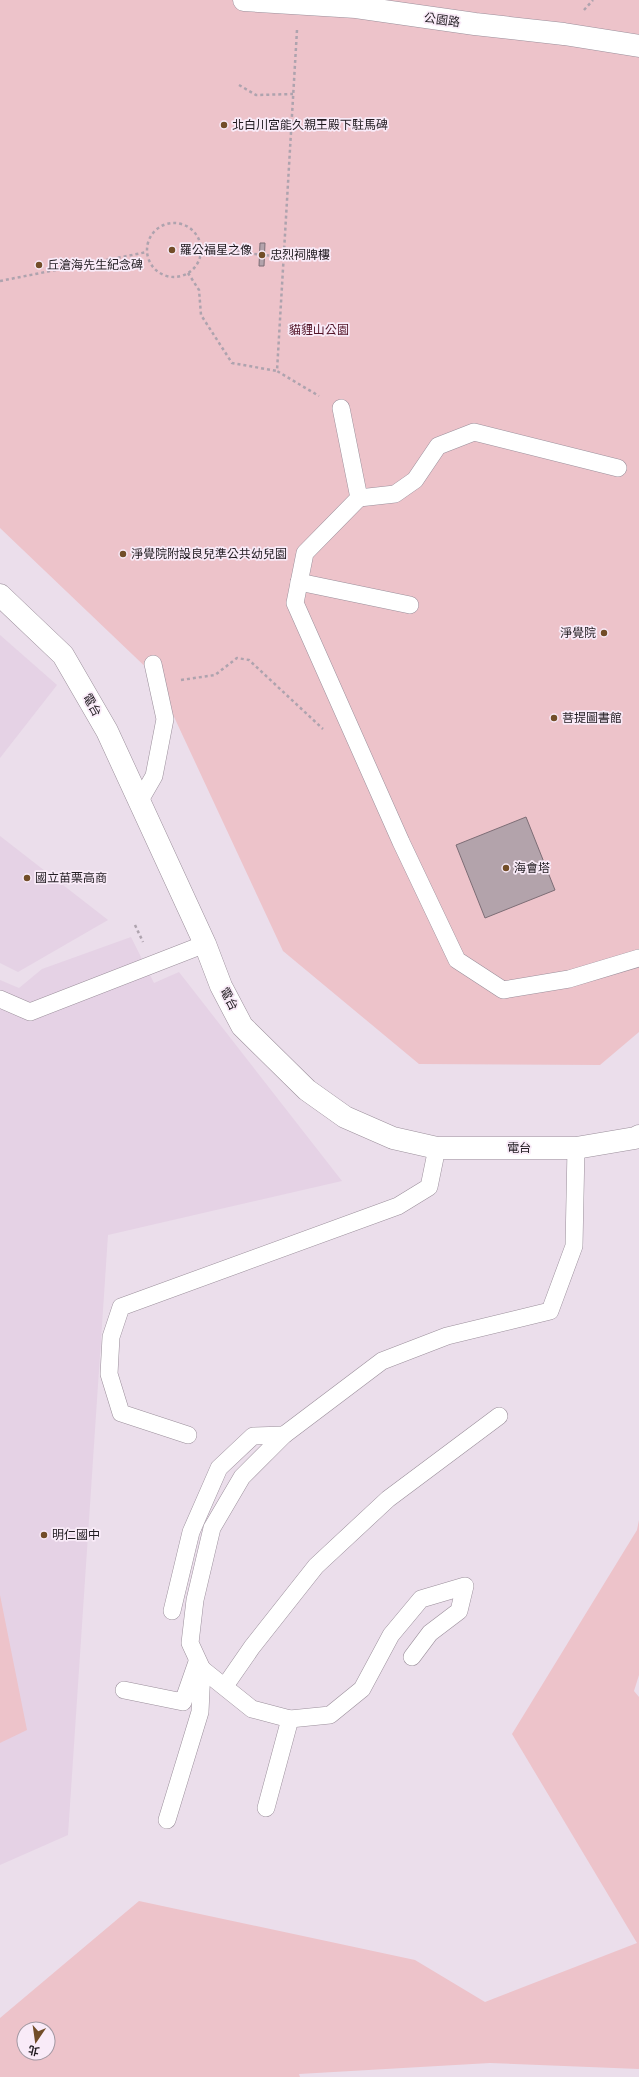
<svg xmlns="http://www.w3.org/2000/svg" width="639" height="2077" font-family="'Roboto Condensed','Noto Sans TC',sans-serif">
  <rect width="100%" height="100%" fill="#ebdeeb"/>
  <!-- built -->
  <g fill="#e5d2e5">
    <path d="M 0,635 L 57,685 L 0,758 Z"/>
    <path d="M 0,836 L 108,920 L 18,972 L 0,963 Z"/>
    <path d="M 131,937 L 154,983 L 179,972 L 342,1181 L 108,1235 L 68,1835 L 0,1865 L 0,980 L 19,988 L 42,969 Z"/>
  </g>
  <!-- green -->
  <g fill="#edc3ca" fill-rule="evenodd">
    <path d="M 0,0 L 639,0 L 639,1032 L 600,1065 L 419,1064 L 283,951 L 155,676 L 0,528 Z"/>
    <path d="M 639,1520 L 639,1675 L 634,1691 L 639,1697 L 639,2069 L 490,2063 L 299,2074 L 300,2077 L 0,2077 L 0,2018 L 139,1901 L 415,1960 L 485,2002 L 637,1943 L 512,1734 L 637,1530 ZM 24,2029 L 48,2029 L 48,2053 L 24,2053 Z"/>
    <path d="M 0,1595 L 27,1730 L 0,1743 Z"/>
  </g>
  <!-- building -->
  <g fill="#b3a3ab" stroke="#7c6d75">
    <path d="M 260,243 L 265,243 L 264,266 L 259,266 Z"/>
    <path d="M 526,817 L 555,890 L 485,918 L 456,845 Z"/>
  </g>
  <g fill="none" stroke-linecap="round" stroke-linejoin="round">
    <defs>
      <g id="service">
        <path d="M 341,408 L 359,498 L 305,553 L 295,603 L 401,842 L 457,960 L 503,990 L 569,979 L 639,958"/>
        <path d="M 359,498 L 395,494 L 415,480 L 438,446 L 474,432 L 618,468"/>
        <path d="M 299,582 L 410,605"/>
        <path d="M 139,802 L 154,776 L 165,719 L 153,664"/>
        <path d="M 0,999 L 30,1012 L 205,944"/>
        <path d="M 188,1435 L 121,1413 L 109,1374 L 111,1337 L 121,1307 L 398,1206 L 429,1187 L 437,1148"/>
        <path d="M 172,1611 L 191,1532 L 219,1468 L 253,1436 L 284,1435"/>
        <path d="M 202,1669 L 252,1709 L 290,1719 L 330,1715 L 362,1689 L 391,1635 L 421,1599 L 465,1586 L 459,1611 L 430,1633 L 412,1657"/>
        <path d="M 225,1686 L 252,1647 L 316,1566 L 388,1499 L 499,1416"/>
        <path d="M 124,1690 L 183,1702 L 197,1662"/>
        <path d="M 266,1808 L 290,1719"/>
        <path d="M 167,1820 L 200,1712 L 202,1669 L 190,1643 L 195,1600 L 212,1528 L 242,1477 L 284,1435 L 382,1361 L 447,1336 L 550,1311 L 574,1246 L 576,1148"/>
      </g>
      <g id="minor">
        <path d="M 244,0 L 356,7 L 475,24 L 564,34 L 639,46"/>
        <path d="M 0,595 L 63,655 L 107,731 L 205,944 L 221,986 L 242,1026 L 307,1090 L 345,1117 L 393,1138 L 437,1148 L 576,1148 L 635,1138 L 639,1136"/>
      </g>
    </defs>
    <!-- service casing -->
    <use href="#service" stroke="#9b8f9b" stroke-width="18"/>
    <!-- minor casing -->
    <use href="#minor" stroke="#9b8f9b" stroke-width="23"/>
    <!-- path -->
    <g stroke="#aea3ae" stroke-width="2.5" stroke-dasharray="3 3" stroke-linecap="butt">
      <path d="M 584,10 L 593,0"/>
      <path d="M 297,30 L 277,371 L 319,396"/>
      <path d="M 239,85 L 256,95 L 293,94"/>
      <circle cx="174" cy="250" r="27"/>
      <path d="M 201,250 L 226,248 L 254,254 L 284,257"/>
      <path d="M 188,273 L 199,290 L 201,315 L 232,363 L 277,371"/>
      <path d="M 0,281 L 147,252"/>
      <path d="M 181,680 L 215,675 L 237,658 L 249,660 L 323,729"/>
      <path d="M 135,925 L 143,942"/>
    </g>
    <!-- service -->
    <use href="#service" stroke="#fff" stroke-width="17"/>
    <!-- minor -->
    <use href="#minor" stroke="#fff" stroke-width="22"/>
  </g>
  <!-- markers -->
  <g fill="#724d28" stroke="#f9ebf8" stroke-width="1.5">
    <circle cx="224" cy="125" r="4"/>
    <circle cx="172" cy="250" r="4"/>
    <circle cx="262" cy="255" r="4"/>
    <circle cx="39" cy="265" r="4"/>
    <circle cx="123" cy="554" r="4"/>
    <circle cx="604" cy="633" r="4"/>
    <circle cx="554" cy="718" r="4"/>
    <circle cx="506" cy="868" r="4"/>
    <circle cx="27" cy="878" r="4"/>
    <circle cx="44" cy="1535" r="4"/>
  </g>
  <g text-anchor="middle" stroke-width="3.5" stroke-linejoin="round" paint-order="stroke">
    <!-- street labels -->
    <g font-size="12" fill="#201b20" stroke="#f9ebf8">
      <text transform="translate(442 20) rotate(8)" y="4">公園路</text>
      <text transform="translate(92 705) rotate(61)" y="4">電台</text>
      <text transform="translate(229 999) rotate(63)" y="4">電台</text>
      <text x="519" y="1152">電台</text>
    </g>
    <!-- poi labels -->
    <g font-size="12" fill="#201b20" stroke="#f9ebf8" text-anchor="start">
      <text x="232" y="129">北白川宮能久親王殿下駐馬碑</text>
      <text x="180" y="254">羅公福星之像</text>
      <text x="270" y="259">忠烈祠牌樓</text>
      <text x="47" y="269">丘滄海先生紀念碑</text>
      <text x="131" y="558">淨覺院附設良兒準公共幼兒園</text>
      <text x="596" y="637" text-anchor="end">淨覺院</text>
      <text x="562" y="722">菩提圖書館</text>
      <text x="514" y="872">海會塔</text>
      <text x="35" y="882">國立苗栗高商</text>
      <text x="52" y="1539">明仁國中</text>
    </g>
    <!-- park labels -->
    <g font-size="12" fill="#511326" stroke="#f9ebf8">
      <text x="319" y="334">貓貍山公園</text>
    </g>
  </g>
  <!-- north arrow -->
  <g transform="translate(36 2041) rotate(193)"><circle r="19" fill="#f9ebf8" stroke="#a298a2"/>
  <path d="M0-3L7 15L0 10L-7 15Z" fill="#724d28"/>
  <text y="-6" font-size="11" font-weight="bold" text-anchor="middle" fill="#201b20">北</text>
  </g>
</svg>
